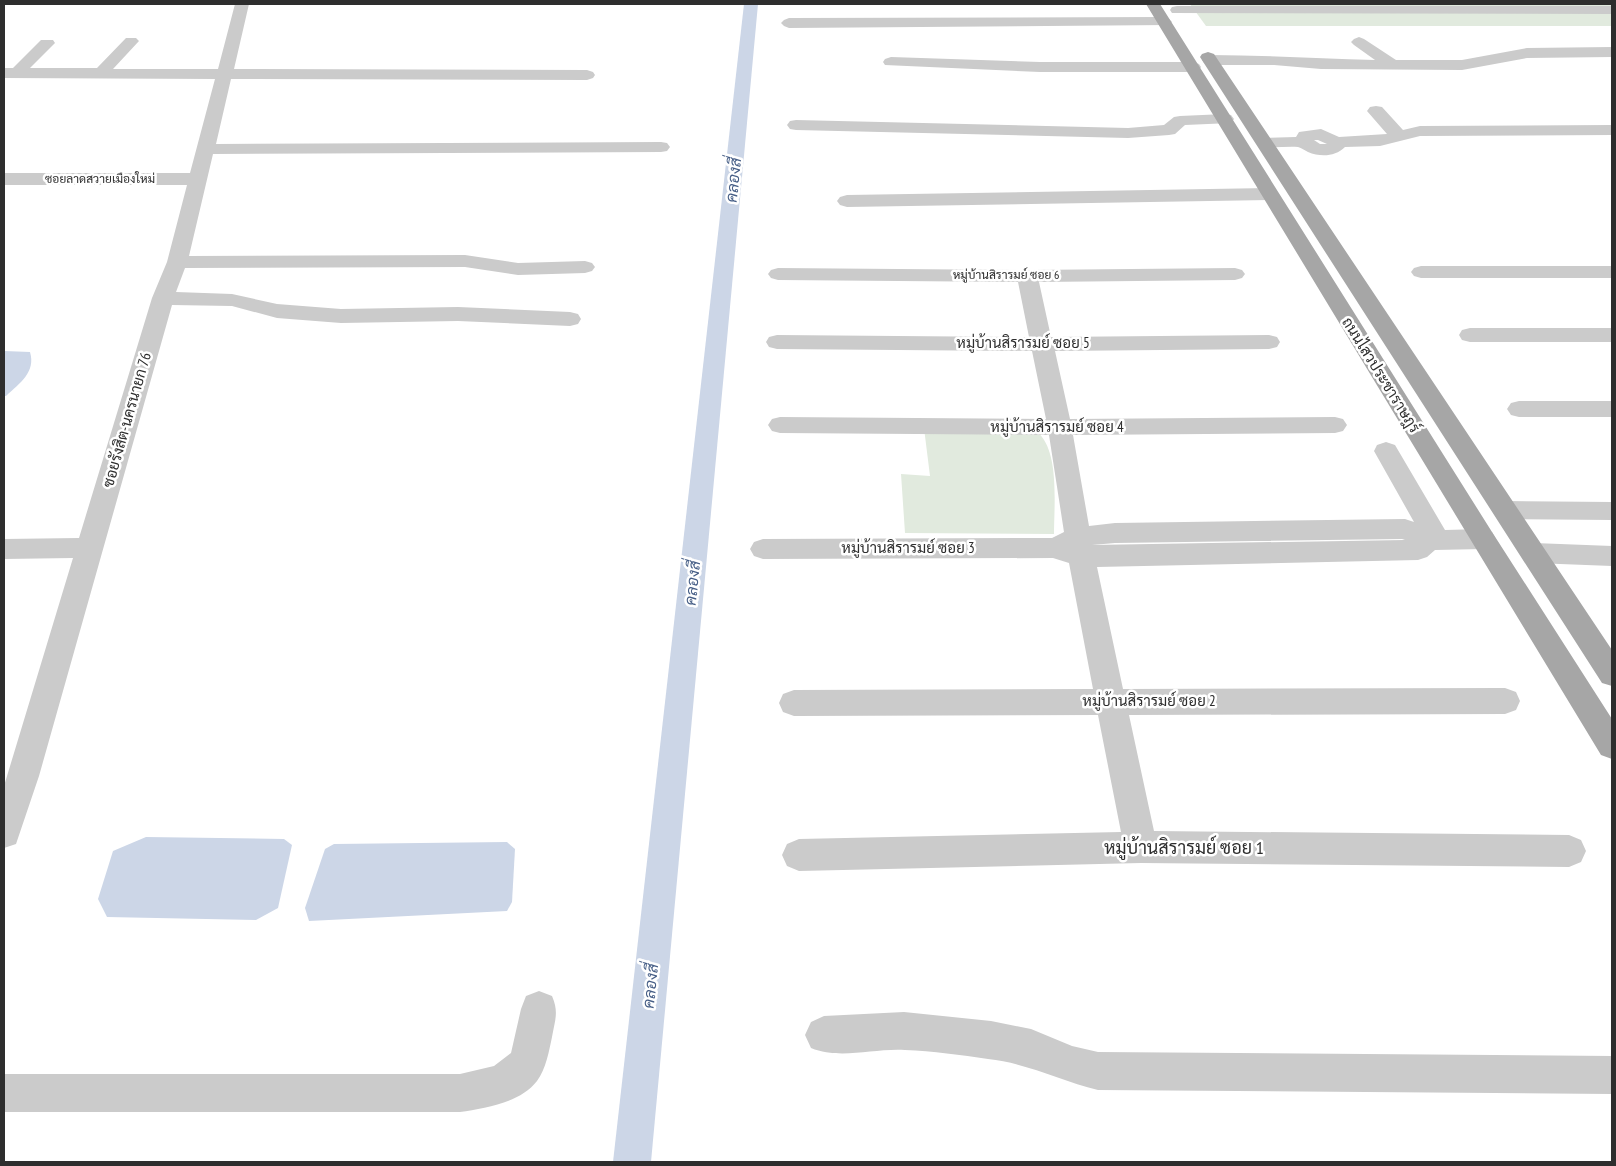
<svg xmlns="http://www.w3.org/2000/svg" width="1616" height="1166" font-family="'PT Sans Narrow',Sarabun,sans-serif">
  <rect width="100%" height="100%" fill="#fff"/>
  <!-- green -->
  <g fill="#e1eade">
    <path d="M 1190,4 L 1612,4 L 1612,26 L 1206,26 Z"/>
    <path d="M 1026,426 C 1031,429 1039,432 1042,437 C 1059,459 1054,508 1054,534 L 905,533 L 901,474 L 930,476 L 924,428 Z"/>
  </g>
  <!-- water -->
  <g fill="#ccd6e7">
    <path d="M 4,351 L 30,352 C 36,372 20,383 6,396 L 4,396 Z"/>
    <path d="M 146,837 L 284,839 L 292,845 L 278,908 L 256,920 L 107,917 L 98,899 L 113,851 Z"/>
    <path d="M 507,842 L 515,849 L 512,902 L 507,911 L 309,921 L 305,908 L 325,849 L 334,844 Z"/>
  </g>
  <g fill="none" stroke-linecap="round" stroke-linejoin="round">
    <!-- canal -->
    <path fill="#ccd6e7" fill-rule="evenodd" d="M 744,4 L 758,4 L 651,1162 L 613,1162 Z"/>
    <!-- minor -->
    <g fill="#cbcbcb" fill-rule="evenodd">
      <path d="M 235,4 L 249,4 L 234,69 L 587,70 L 593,72 L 595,75 L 593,78 L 587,80 L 231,79 L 216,144 L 661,142 L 667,143 L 670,147 L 667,151 L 661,152 L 213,154 L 189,256 L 465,255 L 518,263 L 585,261 L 592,263 L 595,267 L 592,271 L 585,273 L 518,275 L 465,267 L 185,268 L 176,292 L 232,294 L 277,304 L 341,309 L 458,307 L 570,312 L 578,314 L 581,319 L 578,324 L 570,326 L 458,321 L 341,323 L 277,318 L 232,306 L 172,305 L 39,776 L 16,844 L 4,848 L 4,786 L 73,558 L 4,559 L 4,539 L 79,538 L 152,298 L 167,262 L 187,185 L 4,185 L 4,173 L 190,173 L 215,79 L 4,78 L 4,68 L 13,68 L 41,40 L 53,40 L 55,43 L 30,68 L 97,68 L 126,38 L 136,38 L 139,41 L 113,69 L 218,69 Z"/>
      <path d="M 1177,6 L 1612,6 L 1612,14 L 1172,13 L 1170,10 L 1172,7 Z"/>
      <path d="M 1164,17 L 1169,19 L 1172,22 L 1169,25 L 789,28 L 784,26 L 781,23 L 784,20 L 789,18 Z"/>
      <path d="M 1359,37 L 1364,39 L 1396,60 L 1462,60 L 1527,48 L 1612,47 L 1612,57 L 1527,58 L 1462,70 L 1321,69 L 1274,65 L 1210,65 L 1204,63 L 1202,60 L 1204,57 L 1210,55 C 1265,55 1320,59 1375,60 L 1354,45 L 1351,42 L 1354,39 Z"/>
      <path d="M 891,57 L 1040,62 L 1193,62 L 1199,64 L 1201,67 L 1199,70 L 1193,72 L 1040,72 L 885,65 L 883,62 L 885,59 Z"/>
      <path d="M 1376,106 L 1382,107 L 1403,130 L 1420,126 L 1612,125 L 1612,135 L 1420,136 L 1380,146 L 1345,147 C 1335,157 1320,157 1308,152 C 1304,150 1302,148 1298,147 C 1285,146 1271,149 1259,146 L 1256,142 L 1259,138 L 1296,137 L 1299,132 L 1321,129 L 1339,137 L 1387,134 L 1367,111 L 1370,107 ZM 1314,140 L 1318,140 L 1327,144 L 1320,144 Z"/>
      <path d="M 1225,114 L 1231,115 L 1234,119 L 1231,123 L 1185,125 L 1175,134 L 1169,135 L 1128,138 L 796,130 L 790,129 L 787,125 L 790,121 L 796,120 L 1128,128 L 1164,125 L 1174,117 L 1180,116 Z"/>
      <path d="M 1269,188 L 1276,190 L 1278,194 L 1276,198 L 1269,200 L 847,207 L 840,205 L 837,201 L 840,197 L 847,195 Z"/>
      <path d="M 1421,266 L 1612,266 L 1612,278 L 1421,278 L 1414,276 L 1411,272 L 1414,268 Z"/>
      <path d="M 778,268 L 1027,270 L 1235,268 L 1242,270 L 1245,274 L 1242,278 L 1235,280 L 1039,282 L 1051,337 L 1269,335 L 1277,337 L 1280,342 L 1277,347 L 1269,349 L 1055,351 L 1070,419 L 1335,417 L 1343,419 L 1347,425 L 1343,431 L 1335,433 L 1073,435 L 1089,526 L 1115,523 L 1405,519 L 1414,522 L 1374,451 L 1377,445 L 1386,442 L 1395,445 L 1445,530 L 1483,529 L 1492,532 L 1496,539 L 1492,546 L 1483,549 L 1435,550 L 1427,557 L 1418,560 L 1097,567 L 1123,689 L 1505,688 L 1516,692 L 1520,701 L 1516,710 L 1505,714 L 1129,715 L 1154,831 L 1569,835 L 1581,840 L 1586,851 L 1581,862 L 1569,867 L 1141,863 L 799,871 L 787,866 L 782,855 L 787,844 L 799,839 L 1121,832 L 1098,715 L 794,716 L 783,712 L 779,703 L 783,694 L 794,690 L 1093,689 L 1069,563 L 1053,558 L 763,559 L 754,556 L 750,549 L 754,542 L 763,539 L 1052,538 L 1064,532 L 1049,435 L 780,433 L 772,431 L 768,425 L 772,419 L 780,417 L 1046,419 L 1032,351 L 777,349 L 769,347 L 766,342 L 769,337 L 777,335 L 1029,337 L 1018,282 L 778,280 L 771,278 L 768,274 L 771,270 ZM 1402,539 L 1405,540 L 1092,545 L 1115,543 Z"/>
      <path d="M 1470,328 L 1612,328 L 1612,342 L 1470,342 L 1462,340 L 1459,335 L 1462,330 Z"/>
      <path d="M 1519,401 L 1612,401 L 1612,417 L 1519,417 L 1511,415 L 1507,409 L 1511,403 Z"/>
      <path d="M 1505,501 L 1612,502 L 1612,520 L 1505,519 L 1496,517 L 1492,510 L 1496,503 Z"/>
      <path d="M 1534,543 L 1612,546 L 1612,566 L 1534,563 L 1525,560 L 1521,553 L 1525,546 Z"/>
      <path d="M 539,991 L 552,996 C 559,1012 555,1020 552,1037 C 549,1051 546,1069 537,1081 C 520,1103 485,1108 460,1112 L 4,1112 L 4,1074 L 460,1074 L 494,1066 L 511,1053 L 521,1009 L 526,996 Z"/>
      <path d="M 904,1012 L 991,1021 L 1031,1029 L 1072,1046 L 1098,1052 L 1612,1056 L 1612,1094 L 1098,1090 C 1061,1081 1027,1063 988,1059 C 961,1055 933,1051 905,1050 C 874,1048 840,1060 811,1048 L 805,1035 L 811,1022 L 824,1016 Z"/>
    </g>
    <!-- major -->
    <g fill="#a6a6a6" fill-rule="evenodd">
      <path d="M 1146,4 L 1160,4 L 1492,532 L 1612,719 L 1612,759 L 1601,755 Z"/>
      <path d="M 1208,52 L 1214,54 L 1216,57 L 1612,650 L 1612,686 L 1602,683 L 1200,57 L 1202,54 Z"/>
    </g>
  </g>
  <g text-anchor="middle" stroke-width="5" stroke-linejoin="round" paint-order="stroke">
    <!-- far-street labels -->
    <g font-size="12" fill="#2e2e2e" stroke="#fff">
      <text x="100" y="183">ซอยลาดสวายเมืองใหม่</text>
      <text x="1006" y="279">หมู่บ้านสิรารมย์ ซอย 6</text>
    </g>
    <!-- street labels -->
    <g font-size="15" fill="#2e2e2e" stroke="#fff">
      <text x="1023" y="348">หมู่บ้านสิรารมย์ ซอย 5</text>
      <text transform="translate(1381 375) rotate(58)" y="5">ถนนไสวประชาราษฎร์</text>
      <text transform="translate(127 420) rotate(-74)" y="5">ซอยรังสิต-นครนายก 76</text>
      <text x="1057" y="432">หมู่บ้านสิรารมย์ ซอย 4</text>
      <text x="908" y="553">หมู่บ้านสิรารมย์ ซอย 3</text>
      <text x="1149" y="706">หมู่บ้านสิรารมย์ ซอย 2</text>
    </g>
    <!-- water labels -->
    <g font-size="16" font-style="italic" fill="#465e86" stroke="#fff">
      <text transform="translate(733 180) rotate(-84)" y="6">คลองสี่</text>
      <text transform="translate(692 583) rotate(-84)" y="6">คลองสี่</text>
      <text transform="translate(650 986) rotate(-84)" y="6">คลองสี่</text>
    </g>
    <!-- near-street labels -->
    <g font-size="18" fill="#2e2e2e" stroke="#fff">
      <text x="1184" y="854">หมู่บ้านสิรารมย์ ซอย 1</text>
    </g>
  </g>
  <!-- border -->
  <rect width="1616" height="1166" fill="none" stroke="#2e2e2e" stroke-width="10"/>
</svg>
